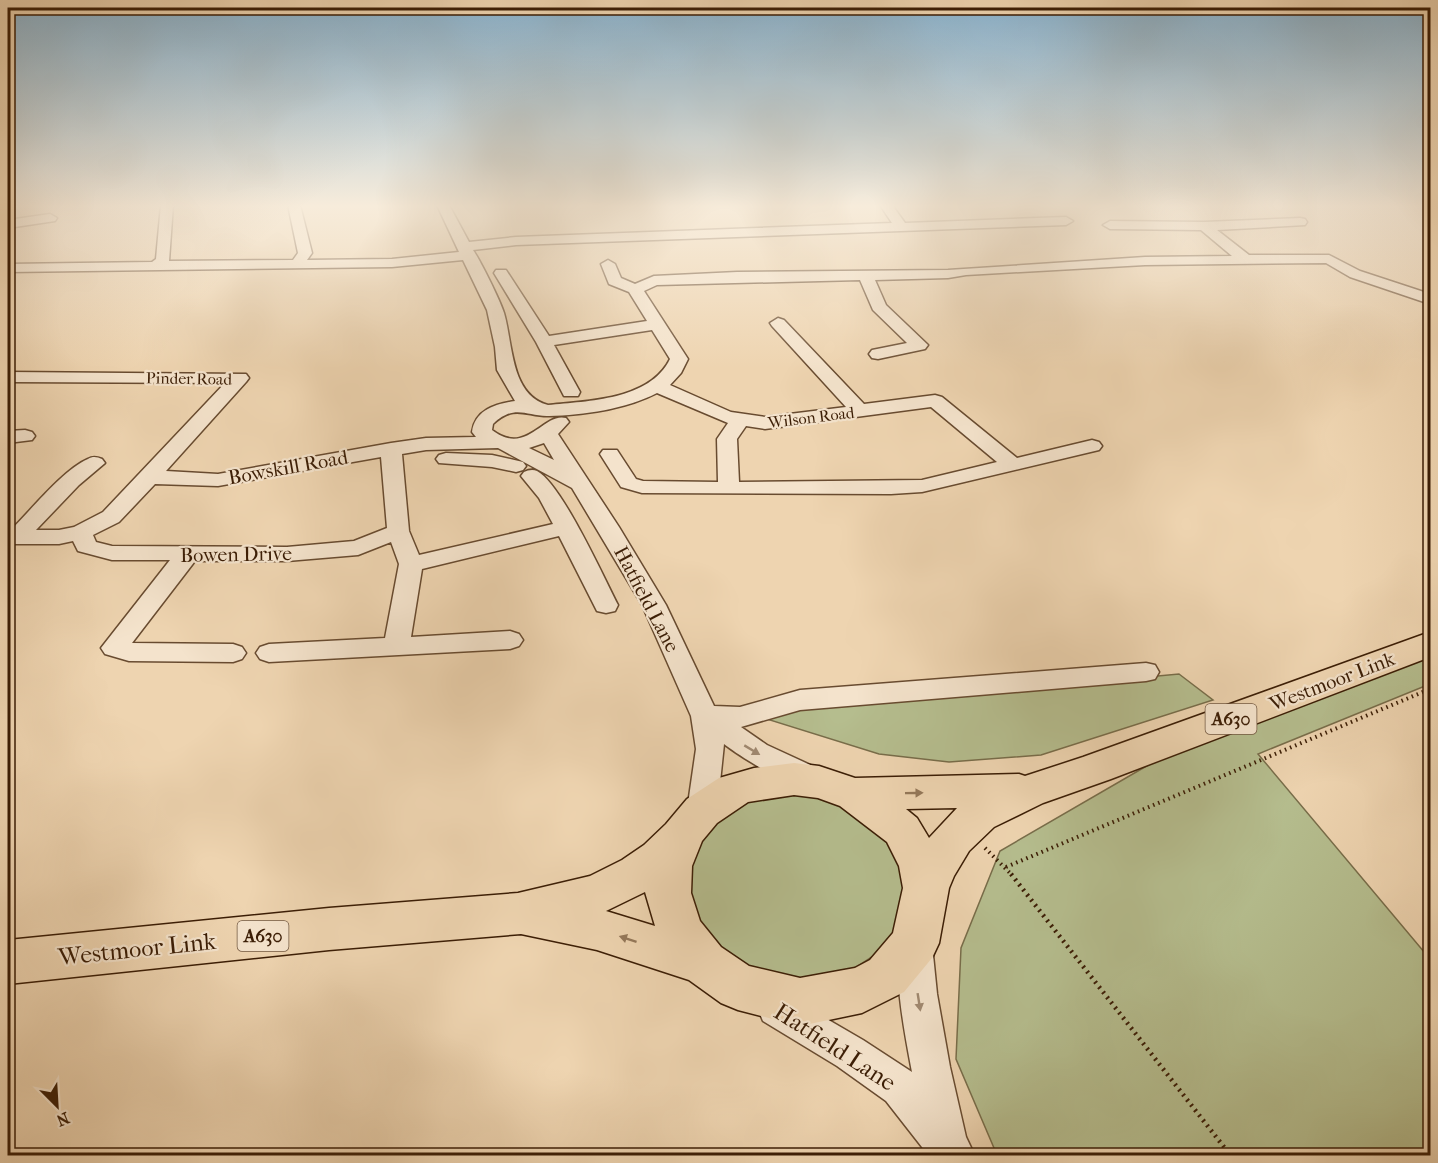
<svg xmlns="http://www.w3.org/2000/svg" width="1438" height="1163" font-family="'IM FELL French Canon',serif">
  <rect width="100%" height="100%" fill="#eed4b0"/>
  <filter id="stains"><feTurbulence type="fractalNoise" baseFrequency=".00333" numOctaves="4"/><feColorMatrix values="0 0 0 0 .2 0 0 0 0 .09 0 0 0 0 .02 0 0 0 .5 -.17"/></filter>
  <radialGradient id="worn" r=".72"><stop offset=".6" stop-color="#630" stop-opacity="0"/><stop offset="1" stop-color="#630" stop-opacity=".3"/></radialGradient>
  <!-- green -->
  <g fill="#b5bd8e" stroke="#786d4a" stroke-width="1.5">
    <path d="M 1430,656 L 1430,684 L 1258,754 L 1430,959 L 1430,1155 L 997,1155 L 956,1059 L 961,948 L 1000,851 L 1150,764 Z"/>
    <path d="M 1179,674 L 1213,700 L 1041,755 L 949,762 L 879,754 L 751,714 Z"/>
    <path d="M 818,794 L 879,827 L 899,856 L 906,888 L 901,922 L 881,951 L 849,972 L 813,981 L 740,966 L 691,917 L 686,857 L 699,831 L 748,797 Z"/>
  </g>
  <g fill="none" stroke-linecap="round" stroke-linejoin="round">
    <defs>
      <g id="minor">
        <path d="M 161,205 L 173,205 L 169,261 L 293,260 L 298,253 L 288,205 L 300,205 L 312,253 L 307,260 L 392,259 L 459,252 L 437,205 L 449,205 L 469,242 L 516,237 L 892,223 L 880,205 L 892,205 L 905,223 L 1066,217 L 1073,221 L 1066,225 L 516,245 L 473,250 C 480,260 500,300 504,313 C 513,343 510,395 548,405 C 588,401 650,400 670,359 L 652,330 L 554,345 L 580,392 L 578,396 L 564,396 L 536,342 L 494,273 L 496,270 L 506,270 L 549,336 L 647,321 L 629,292 L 609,284 L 601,264 L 608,260 L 615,264 L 621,278 L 635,284 L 654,276 L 737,272 L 948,270 L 1145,257 L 1232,256 L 1201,230 L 1110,229 L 1103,225 L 1110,221 L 1204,222 L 1300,218 L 1305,219 L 1307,222 L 1305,225 L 1217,230 L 1249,255 L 1329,255 L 1360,271 L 1430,294 L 1430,304 L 1350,277 L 1326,263 L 1145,265 L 966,275 L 948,278 L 875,280 L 886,305 L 928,345 L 925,349 L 878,359 L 872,358 L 869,354 L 872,350 L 907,343 L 873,310 L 860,280 L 657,285 L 644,291 L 688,359 L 681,373 L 670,385 L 731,412 L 765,417 L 846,407 L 772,326 L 770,323 L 778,318 L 784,320 L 864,404 L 935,395 L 942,397 L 1017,458 L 1092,440 L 1099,442 L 1102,446 L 1099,450 L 922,492 L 891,494 L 642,493 L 621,487 L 600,454 L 603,450 L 617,450 L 636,479 L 643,481 L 718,482 L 717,439 L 728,423 L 657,393 C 626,409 584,415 549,416 C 527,417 515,403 493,424 L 492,430 C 527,457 543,412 566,418 L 569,422 L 558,434 L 619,527 L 666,605 L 714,706 L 740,707 L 800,690 L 1146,663 L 1155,665 L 1159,672 L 1155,679 L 1146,681 L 800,710 L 741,727 L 767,745 L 819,769 L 823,777 L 819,785 C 815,786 812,788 809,788 C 793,790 738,755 724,744 L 717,811 L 713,820 L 702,823 L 691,820 L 687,811 L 696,749 L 691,716 L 642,605 L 572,488 L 498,448 L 426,450 L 402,454 L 409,531 L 419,555 L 553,524 L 539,498 L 521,476 L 524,472 C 528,470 533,469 537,471 C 561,483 604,578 618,605 L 615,611 L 606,613 L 597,611 L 559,536 L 422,569 L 411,637 L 510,631 L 519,634 L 523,640 L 519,646 L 510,649 L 269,662 L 260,659 L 256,653 L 260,647 L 269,644 L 385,638 L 399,564 L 391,542 L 358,555 L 287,561 L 195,561 L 132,643 L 233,644 L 242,647 L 246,653 L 242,659 L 233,662 L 129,661 L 105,654 L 101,648 L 170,560 L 112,560 L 78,551 L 73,541 L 59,544 L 8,544 L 8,530 L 11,530 C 30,511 64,469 88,459 C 93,456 97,457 102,459 L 105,463 L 79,485 L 36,530 L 59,530 L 74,527 L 103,512 L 225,383 L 8,382 L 8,372 L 246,374 L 249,378 L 246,382 L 166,471 L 218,474 L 391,443 L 426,438 L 476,437 L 472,432 C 475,410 495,404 515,401 L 497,370 L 495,347 L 487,310 L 463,260 L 392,267 L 8,272 L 8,264 L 152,262 L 156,259 ZM 931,407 L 997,462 L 922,480 L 739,482 L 737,439 L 746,426 L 765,429 ZM 544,443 L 554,460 L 529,448 ZM 381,457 L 387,528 L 354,541 L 287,547 L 112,546 L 96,542 L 93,535 L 119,522 L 155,484 L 218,486 Z"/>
        <path d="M 50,214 L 57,218 L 55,221 L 8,228 L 8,220 Z"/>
        <path d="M 25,430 L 32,432 L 35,436 L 32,440 L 8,443 L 8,431 Z"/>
        <path d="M 446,453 L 492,455 L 523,462 L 526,466 L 523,470 L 516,472 L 492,467 L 439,463 L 436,459 L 439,455 Z"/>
        <path d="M 915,929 L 927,934 L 932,945 L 937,994 L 950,1067 L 966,1137 L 975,1156 L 929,1156 L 886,1101 L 837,1066 L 763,1021 L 758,1009 L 763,997 L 776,991 L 789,997 L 863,1040 L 912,1072 C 906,1040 890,962 903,934 Z"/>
      </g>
      <path id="highway" d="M 1430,632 L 1430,657 L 1111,779 L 1043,803 L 994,827 L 969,851 L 954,876 L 949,888 L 939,943 L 932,958 L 904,992 L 862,1013 L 800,1026 L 738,1010 L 721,1003 L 689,980 L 597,950 L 521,934 L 329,950 L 8,984 L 8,940 L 329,908 L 518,893 L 590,876 L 622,860 L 644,845 L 666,824 L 687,799 L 719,778 L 754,768 L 794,763 L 819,766 L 855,778 L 1019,774 L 1025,776 L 1083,757 ZM 794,795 L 818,798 L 840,806 L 887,842 L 899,866 L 903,888 L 893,933 L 870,960 L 855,968 L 800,978 L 749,966 L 721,947 L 700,921 L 691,893 L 692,866 L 702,841 L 717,823 L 748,802 ZM 957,808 L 929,838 L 917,818 L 906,809 ZM 645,892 L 655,926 L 606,911 Z"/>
    </defs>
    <!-- minor casing -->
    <use href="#minor" stroke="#684b30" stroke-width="3"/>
    <!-- highway casing -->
    <use href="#highway" stroke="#3b1d05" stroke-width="3"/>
    <!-- path-far1 -->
    <g stroke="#3b1d05" stroke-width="4" stroke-dasharray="1.5 4" stroke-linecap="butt">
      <path d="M 985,848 L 1012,875"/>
      <path d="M 1006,867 L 1430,689"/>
    </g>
    <!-- path -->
    <path stroke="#3b1d05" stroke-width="4.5" stroke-dasharray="2 4.5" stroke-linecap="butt" d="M 1011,874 L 1231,1156"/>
    <!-- minor -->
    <use href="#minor" fill="#f4e3cc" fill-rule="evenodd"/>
    <!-- highway -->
    <use href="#highway" fill="#eed4b0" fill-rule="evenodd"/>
  </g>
  <!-- one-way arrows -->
  <defs><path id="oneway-solid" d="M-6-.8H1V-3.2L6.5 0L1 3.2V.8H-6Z" transform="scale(1.5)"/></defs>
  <g fill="#a18a72">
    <use href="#oneway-solid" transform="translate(752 750) rotate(31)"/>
    <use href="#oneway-solid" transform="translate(919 1002) rotate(81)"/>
  </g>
  <g fill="#94785a">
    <use href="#oneway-solid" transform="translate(914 793) rotate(-1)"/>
    <use href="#oneway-solid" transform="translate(628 939) rotate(-162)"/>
  </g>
  <!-- sky -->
  <linearGradient id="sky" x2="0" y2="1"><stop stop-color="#89b5d3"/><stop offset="0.56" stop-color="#f7ecdb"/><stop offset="1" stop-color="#f7ecdb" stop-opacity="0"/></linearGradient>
  <rect width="1438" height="368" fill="url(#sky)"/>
  <g text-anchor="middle" stroke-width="4.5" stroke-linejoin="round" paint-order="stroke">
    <!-- far-street labels -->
    <g font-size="16" fill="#3b1d05" stroke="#f4e3cc">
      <text transform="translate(189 378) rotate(1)" y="6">Pinder Road</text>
      <text transform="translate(811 417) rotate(-7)" y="6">Wilson Road</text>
    </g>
    <!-- shield labels -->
    <g fill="#f4e3cc" stroke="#725841" stroke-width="1.5">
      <rect x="1205.5" y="704" width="51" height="30" rx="4.5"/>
      <rect x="237.5" y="921" width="51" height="30" rx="4.5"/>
    </g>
    <g font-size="18" font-weight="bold" fill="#3b1d05">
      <text x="1231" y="725">A630</text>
      <text x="263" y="942">A630</text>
    </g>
    <!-- street labels -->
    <g font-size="20" fill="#3b1d05" stroke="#f4e3cc">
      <text transform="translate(288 467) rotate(-10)" y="7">Bowskill Road</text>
      <text transform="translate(236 554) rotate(-1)" y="7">Bowen Drive</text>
      <text transform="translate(647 599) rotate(62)" y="7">Hatfield Lane</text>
      <text transform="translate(1332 681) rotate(-21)" y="7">Westmoor Link</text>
    </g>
    <!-- near-street labels -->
    <g font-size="24" fill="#3b1d05" stroke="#f4e3cc">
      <text transform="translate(137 949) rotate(-6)" y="8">Westmoor Link</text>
      <text transform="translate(835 1047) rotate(33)" y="8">Hatfield Lane</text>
    </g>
  </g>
  <!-- margin -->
  <rect width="1438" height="1163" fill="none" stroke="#eed4b0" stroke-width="30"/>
  <rect x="9" y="9" width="1420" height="1145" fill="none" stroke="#3b1d05" stroke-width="3"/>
  <rect x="15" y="15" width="1408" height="1133" fill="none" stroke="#3b1d05" stroke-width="1.5"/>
  <!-- north arrow -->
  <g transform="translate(57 1106) rotate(156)" stroke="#f4e3cc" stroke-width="4.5" paint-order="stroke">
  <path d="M0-4.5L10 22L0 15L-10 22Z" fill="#3b1d05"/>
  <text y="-9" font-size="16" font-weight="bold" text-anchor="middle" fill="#3b1d05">N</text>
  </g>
  <rect width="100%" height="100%" filter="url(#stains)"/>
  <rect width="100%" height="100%" fill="url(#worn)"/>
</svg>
